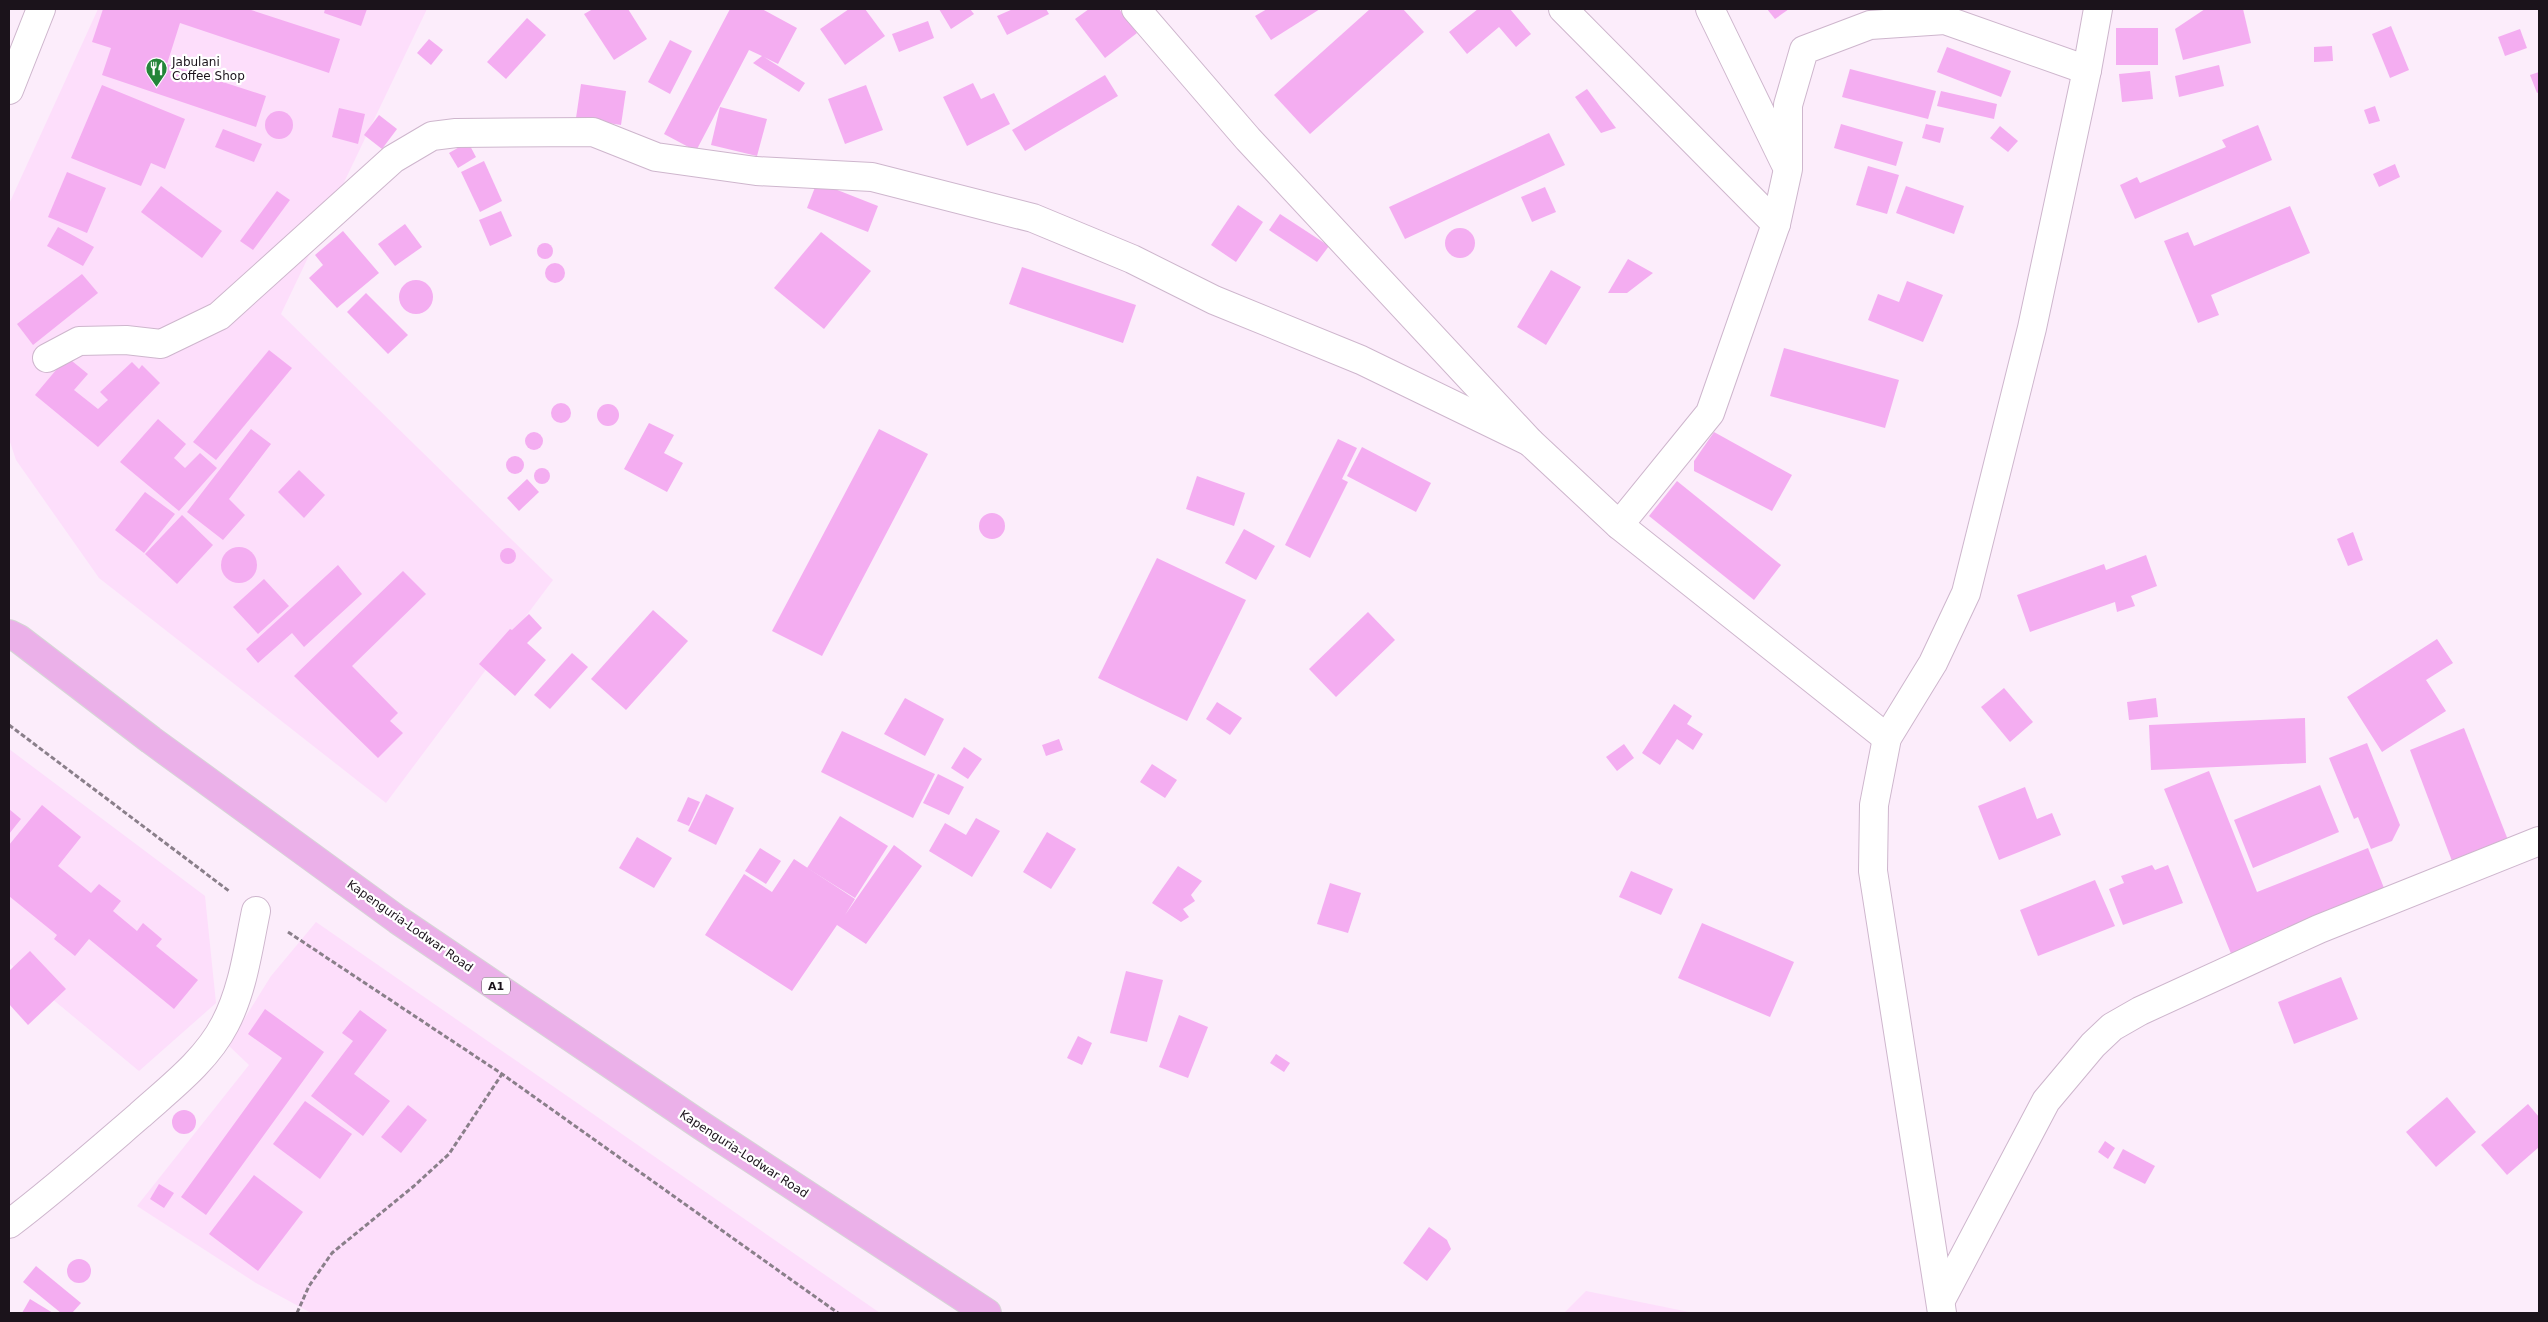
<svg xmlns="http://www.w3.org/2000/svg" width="2548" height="1322" font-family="'DejaVu Sans',sans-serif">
  <rect width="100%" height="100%" fill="#fcedfb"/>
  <!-- built -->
  <g fill="#fddefb">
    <path d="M 98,9 L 427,9 L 281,314 L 553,580 L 386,803 L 99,578 L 16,460 L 9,439 L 9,204 Z"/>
    <path d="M 9,749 L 205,896 L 216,1003 L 139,1071 L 9,963 Z"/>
    <path d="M 316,922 L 880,1313 L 311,1313 L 256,1283 L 137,1206 L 249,1065 L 228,1045 L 271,976 Z"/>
    <path d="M 1586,1291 L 1694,1313 L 1564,1313 Z"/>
  </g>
  <!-- building -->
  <g fill="#f4adf1">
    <path d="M 103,9 L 248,9 L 340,39 L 329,73 L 180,23 L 167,64 L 266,96 L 256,127 L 102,75 L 111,48 L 92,42 Z"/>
    <path d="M 325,9 L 367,9 L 361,26 L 324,13 Z"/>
    <path d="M 593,9 L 628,9 L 647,39 L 614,60 L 584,14 Z"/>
    <path d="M 730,9 L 762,9 L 797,28 L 778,64 L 764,57 L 805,83 L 799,92 L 753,63 L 762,56 L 749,50 L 696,151 L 664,134 Z"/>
    <path d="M 849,9 L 865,9 L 885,36 L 845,65 L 820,29 Z"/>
    <path d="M 939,9 L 970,9 L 974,14 L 951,29 Z"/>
    <path d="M 1013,9 L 1046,9 L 1049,14 L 1007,35 L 997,16 Z"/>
    <path d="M 1089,9 L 1119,9 L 1137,33 L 1105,58 L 1075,19 Z"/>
    <path d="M 1267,9 L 1320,9 L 1271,40 L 1255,16 Z"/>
    <path d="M 1370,9 L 1403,9 L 1424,32 L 1310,134 L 1274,95 Z"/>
    <path d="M 1478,9 L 1510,9 L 1531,34 L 1516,47 L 1499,27 L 1467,54 L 1449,32 Z"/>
    <path d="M 1767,9 L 1789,9 L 1775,19 Z"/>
    <path d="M 2205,9 L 2243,9 L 2251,43 L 2183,60 L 2175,29 Z"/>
    <path d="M 527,18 L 546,35 L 506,79 L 487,62 Z"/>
    <path d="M 928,21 L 934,38 L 899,52 L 892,34 Z"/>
    <path d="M 2391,26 L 2409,70 L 2390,78 L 2372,34 Z"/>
    <rect x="2116" y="28" width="42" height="37"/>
    <path d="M 2520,29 L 2527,48 L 2505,56 L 2498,37 Z"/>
    <path d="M 429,39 L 443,50 L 431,65 L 417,53 Z"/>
    <path d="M 670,40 L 692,51 L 670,94 L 648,82 Z"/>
    <path d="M 2332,46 L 2333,61 L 2314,62 L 2314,47 Z"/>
    <path d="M 1947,47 L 2011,71 L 2001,97 L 1937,72 Z"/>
    <path d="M 2219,65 L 2224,86 L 2179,97 L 2175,76 Z"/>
    <path d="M 1850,69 L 1936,91 L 1928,119 L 1842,97 Z"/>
    <path d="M 2150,71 L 2153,99 L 2122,102 L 2119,74 Z"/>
    <path d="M 2539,72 L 2539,92 L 2537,93 L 2530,75 Z"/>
    <path d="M 1105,75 L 1118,96 L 1025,151 L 1012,130 Z"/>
    <path d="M 973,83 L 981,99 L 994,93 L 1010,124 L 967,146 L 943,97 Z"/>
    <path d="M 581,84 L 626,91 L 621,125 L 576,118 Z"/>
    <path d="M 102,85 L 185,119 L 165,169 L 151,163 L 141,186 L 71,158 Z"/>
    <path d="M 866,85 L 883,130 L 845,144 L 828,99 Z"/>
    <path d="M 1587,89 L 1616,128 L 1601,133 L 1575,97 Z"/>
    <path d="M 1941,91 L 1997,104 L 1994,119 L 1937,106 Z"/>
    <path d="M 2375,106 L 2380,121 L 2369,124 L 2364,110 Z"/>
    <path d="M 720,107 L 767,119 L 757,156 L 711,145 Z"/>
    <path d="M 339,108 L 365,114 L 358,144 L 332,137 Z"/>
    <circle cx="279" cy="125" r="14"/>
    <path d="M 379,115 L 397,129 L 382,149 L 364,135 Z"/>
    <path d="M 1841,124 L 1903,142 L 1896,166 L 1834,148 Z"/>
    <path d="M 1926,124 L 1944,128 L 1940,143 L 1922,138 Z"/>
    <path d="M 2258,125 L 2272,160 L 2135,219 L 2120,185 L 2137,177 L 2140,183 L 2226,147 L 2222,140 Z"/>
    <path d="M 2000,126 L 2018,141 L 2008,152 L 1990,138 Z"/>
    <path d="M 223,129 L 262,144 L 254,162 L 215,147 Z"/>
    <path d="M 1549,133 L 1565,165 L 1405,239 L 1389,207 Z"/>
    <path d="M 468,142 L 476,157 L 458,168 L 449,153 Z"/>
    <path d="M 484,161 L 502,201 L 480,212 L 461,172 Z"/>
    <path d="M 2395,164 L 2400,177 L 2379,187 L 2373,174 Z"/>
    <path d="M 1868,166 L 1899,175 L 1887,214 L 1856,205 Z"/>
    <path d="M 67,172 L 106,188 L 87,233 L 48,217 Z"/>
    <path d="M 817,182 L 878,206 L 868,232 L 807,208 Z"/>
    <path d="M 161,186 L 222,231 L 202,258 L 141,212 Z"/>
    <path d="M 1906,186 L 1964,206 L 1954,234 L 1896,213 Z"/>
    <path d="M 1545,187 L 1556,212 L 1532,222 L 1521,197 Z"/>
    <path d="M 277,191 L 290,200 L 253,250 L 240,241 Z"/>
    <path d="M 1238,205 L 1263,222 L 1236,262 L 1211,245 Z"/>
    <path d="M 2290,206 L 2310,253 L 2211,295 L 2219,315 L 2198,323 L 2164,241 L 2188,232 L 2194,246 Z"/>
    <path d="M 501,211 L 512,236 L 490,246 L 479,220 Z"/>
    <path d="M 1280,214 L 1329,246 L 1317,262 L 1269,230 Z"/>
    <path d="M 405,224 L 422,247 L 395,266 L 378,244 Z"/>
    <path d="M 58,227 L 94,247 L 83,266 L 47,246 Z"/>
    <circle cx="1460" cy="243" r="15"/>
    <path d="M 343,231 L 379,273 L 337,308 L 309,278 L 323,265 L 315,255 Z"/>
    <path d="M 821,232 L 871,271 L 824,329 L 774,288 Z"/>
    <circle cx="545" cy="251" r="8"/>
    <path d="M 1628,259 L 1653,273 L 1627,293 L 1608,293 Z"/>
    <circle cx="555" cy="273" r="10"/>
    <path d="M 1022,267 L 1136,305 L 1123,343 L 1009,304 Z"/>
    <path d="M 1551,270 L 1581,287 L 1546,345 L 1517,327 Z"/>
    <path d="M 82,274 L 98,293 L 33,345 L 17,324 Z"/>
    <circle cx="416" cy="297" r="17"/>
    <path d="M 1907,281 L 1943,295 L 1923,342 L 1868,320 L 1878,294 L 1899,302 Z"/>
    <path d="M 366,293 L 408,335 L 388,354 L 347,312 Z"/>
    <path d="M 1784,348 L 1899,380 L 1885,428 L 1770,396 Z"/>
    <path d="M 269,350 L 292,368 L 216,460 L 193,442 Z"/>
    <path d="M 67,357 L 88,374 L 74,390 L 98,409 L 108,400 L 100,392 L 132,362 L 139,369 L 142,365 L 160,383 L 98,447 L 35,395 Z"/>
    <circle cx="561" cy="413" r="10"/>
    <circle cx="608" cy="415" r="11"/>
    <path d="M 158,419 L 186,444 L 174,458 L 185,468 L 200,453 L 217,468 L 179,511 L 120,462 Z"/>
    <path d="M 649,423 L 674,435 L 664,453 L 683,463 L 667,492 L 624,469 Z"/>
    <path d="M 251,429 L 271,444 L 229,499 L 245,515 L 223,540 L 187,512 Z"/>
    <path d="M 879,429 L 928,454 L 822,656 L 772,631 Z"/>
    <path d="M 1714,432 L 1792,475 L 1772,511 L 1694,471 L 1694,461 Z"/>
    <circle cx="534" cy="441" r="9"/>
    <path d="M 1338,439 L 1357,448 L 1342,479 L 1348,482 L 1310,558 L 1285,545 Z"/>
    <path d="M 1362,447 L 1431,483 L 1416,512 L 1347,476 Z"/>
    <circle cx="515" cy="465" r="9"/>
    <circle cx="542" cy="476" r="8"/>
    <path d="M 299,470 L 325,495 L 304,518 L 278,492 Z"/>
    <path d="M 1197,476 L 1245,493 L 1234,526 L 1186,509 Z"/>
    <path d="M 527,479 L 539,492 L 519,511 L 507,498 Z"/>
    <path d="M 1677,481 L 1781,565 L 1754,600 L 1649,516 Z"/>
    <path d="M 145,492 L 175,514 L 144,553 L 115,530 Z"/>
    <circle cx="992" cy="526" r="13"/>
    <path d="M 182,515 L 213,545 L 177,584 L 145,554 Z"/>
    <path d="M 1244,529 L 1275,546 L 1256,580 L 1225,563 Z"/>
    <path d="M 2353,532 L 2363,560 L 2348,566 L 2337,539 Z"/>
    <circle cx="239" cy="565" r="18"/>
    <circle cx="508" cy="556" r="8"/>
    <path d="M 2146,555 L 2157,586 L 2131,596 L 2135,606 L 2117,612 L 2115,602 L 2030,632 L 2017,595 L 2104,564 L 2106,570 Z"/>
    <path d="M 1157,558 L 1246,600 L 1187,721 L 1098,678 Z"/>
    <path d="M 338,565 L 362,594 L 304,647 L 292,633 L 258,663 L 246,649 Z"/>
    <path d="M 403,571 L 426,594 L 352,666 L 398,713 L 390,721 L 403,733 L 378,758 L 294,676 Z"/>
    <path d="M 264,579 L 289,606 L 258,634 L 233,607 Z"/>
    <path d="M 653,610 L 688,641 L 626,710 L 591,679 Z"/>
    <path d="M 1368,612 L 1395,640 L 1336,697 L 1309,669 Z"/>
    <path d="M 529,614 L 542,628 L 527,643 L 546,660 L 515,696 L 479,664 L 510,629 L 512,630 Z"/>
    <path d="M 2437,639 L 2453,663 L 2426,680 L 2446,711 L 2382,752 L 2347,697 Z"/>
    <path d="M 572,653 L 588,667 L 550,709 L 534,695 Z"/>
    <path d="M 2004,688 L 2033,722 L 2010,742 L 1981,707 Z"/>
    <path d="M 905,698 L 944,719 L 925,756 L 884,734 Z"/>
    <path d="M 2156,698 L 2158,717 L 2129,720 L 2127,702 Z"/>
    <path d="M 1217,702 L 1242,718 L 1230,735 L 1206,719 Z"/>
    <path d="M 1674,704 L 1692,716 L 1687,724 L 1703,734 L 1693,750 L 1677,739 L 1660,765 L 1642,753 Z"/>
    <path d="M 2305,718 L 2306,763 L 2151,770 L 2149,725 Z"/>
    <path d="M 2464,728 L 2508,840 L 2452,861 L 2410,750 Z"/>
    <path d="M 842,731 L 935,774 L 913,818 L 821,772 Z"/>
    <path d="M 1059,739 L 1063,750 L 1046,756 L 1042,745 Z"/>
    <path d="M 2367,743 L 2400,825 L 2392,841 L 2371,849 L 2358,817 L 2354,819 L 2329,758 Z"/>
    <path d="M 1624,744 L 1634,758 L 1617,771 L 1606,757 Z"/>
    <path d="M 964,747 L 982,759 L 968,779 L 951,768 Z"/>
    <path d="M 1152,764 L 1177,780 L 1165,798 L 1140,782 Z"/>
    <path d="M 2209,771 L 2257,892 L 2368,848 L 2386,893 L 2232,956 L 2164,789 Z"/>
    <path d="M 938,774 L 964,787 L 949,815 L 923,803 Z"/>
    <path d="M 2320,785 L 2339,832 L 2253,868 L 2234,820 Z"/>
    <path d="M 2025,787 L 2037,819 L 2052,813 L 2061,835 L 1999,860 L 1978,806 Z"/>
    <path d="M 706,794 L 734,808 L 716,845 L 688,831 Z"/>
    <path d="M 688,797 L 700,802 L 689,826 L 677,821 Z"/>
    <path d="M 42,805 L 81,837 L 58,866 L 91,893 L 99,884 L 121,901 L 113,911 L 137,931 L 143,923 L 162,939 L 156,946 L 198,980 L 174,1009 L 89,939 L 75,956 L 54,939 L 57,935 L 9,896 L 9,845 Z"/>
    <path d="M 9,809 L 21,819 L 9,834 Z"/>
    <path d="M 840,816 L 888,846 L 855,898 L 807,868 Z"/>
    <path d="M 976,818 L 1000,831 L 972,877 L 929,851 L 945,823 L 966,835 Z"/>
    <path d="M 1047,832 L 1076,849 L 1051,889 L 1023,872 Z"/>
    <path d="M 637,837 L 672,858 L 654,888 L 619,868 Z"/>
    <path d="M 894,845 L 922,866 L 866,944 L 837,925 L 792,991 L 705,935 L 744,874 L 772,892 L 794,859 L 855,899 L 845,915 Z"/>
    <path d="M 760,848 L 781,861 L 766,884 L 745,871 Z"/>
    <path d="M 2152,865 L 2155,870 L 2168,865 L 2183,903 L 2123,925 L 2109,889 L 2124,883 L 2121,876 Z"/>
    <path d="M 1178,866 L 1202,881 L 1191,895 L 1195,901 L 1183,909 L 1189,917 L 1181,922 L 1152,903 Z"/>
    <path d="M 1631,871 L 1673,889 L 1661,915 L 1619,897 Z"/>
    <path d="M 2095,880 L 2115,926 L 2038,956 L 2020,910 Z"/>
    <path d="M 1330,883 L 1361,893 L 1348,933 L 1317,924 Z"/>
    <path d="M 1702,923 L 1794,962 L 1770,1017 L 1678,978 Z"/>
    <path d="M 30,951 L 66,989 L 28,1025 L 9,1004 L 9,971 Z"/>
    <path d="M 1126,971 L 1163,980 L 1147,1042 L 1110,1033 Z"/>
    <path d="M 2341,977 L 2358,1019 L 2294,1044 L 2278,1002 Z"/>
    <path d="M 265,1009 L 324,1052 L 206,1215 L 181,1197 L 282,1058 L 248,1034 Z"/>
    <path d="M 360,1010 L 387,1030 L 354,1074 L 390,1101 L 363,1136 L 311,1096 L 353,1041 L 342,1033 Z"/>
    <path d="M 1179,1015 L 1208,1027 L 1188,1078 L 1159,1067 Z"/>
    <path d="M 1078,1036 L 1092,1043 L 1082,1065 L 1067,1058 Z"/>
    <path d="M 1276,1054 L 1290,1063 L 1284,1072 L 1270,1063 Z"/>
    <path d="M 2447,1097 L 2476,1132 L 2436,1167 L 2406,1132 Z"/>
    <path d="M 305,1101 L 352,1134 L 320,1179 L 273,1144 Z"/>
    <path d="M 2528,1104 L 2539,1117 L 2539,1147 L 2507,1175 L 2481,1145 Z"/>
    <path d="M 408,1105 L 427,1120 L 401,1153 L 381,1137 Z"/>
    <circle cx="184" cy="1122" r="12"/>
    <path d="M 2105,1141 L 2115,1148 L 2108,1159 L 2098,1152 Z"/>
    <path d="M 2123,1149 L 2155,1166 L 2145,1184 L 2113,1168 Z"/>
    <path d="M 254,1175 L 303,1212 L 258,1271 L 209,1234 Z"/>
    <path d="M 159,1184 L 174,1193 L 164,1208 L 150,1199 Z"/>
    <path d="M 1429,1227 L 1447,1240 L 1451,1249 L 1427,1281 L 1403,1263 Z"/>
    <circle cx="79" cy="1271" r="12"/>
    <path d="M 36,1266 L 81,1303 L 72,1313 L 61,1313 L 23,1282 Z"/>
    <path d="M 30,1299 L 53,1313 L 22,1313 Z"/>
  </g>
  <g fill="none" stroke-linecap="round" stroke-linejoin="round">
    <defs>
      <g id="minor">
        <path d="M 1136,9 L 1248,139 L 1530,442 L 1619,525 L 1887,738"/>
        <path d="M 1563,9 L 1776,224"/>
        <path d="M 1710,9 L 1785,163"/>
        <path d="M 9,90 L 41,9"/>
        <path d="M 47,358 L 79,341 L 126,340 L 161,344 L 219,316 L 393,159 L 432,136 L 456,133 L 593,132 L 656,157 L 756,171 L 872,177 L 1033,218 L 1132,259 L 1214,300 L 1361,360 L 1530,442"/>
        <path d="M 1619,525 L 1710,413 L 1776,224 L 1788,169 L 1788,105 L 1804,50 L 1870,25 L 1945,20 L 2087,70"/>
        <path d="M 9,1224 C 54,1190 97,1152 140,1115 C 170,1088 206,1061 225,1024 C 243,990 248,949 256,911"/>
        <path d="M 1941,1300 L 2046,1101 L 2093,1045 L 2112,1027 L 2140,1011 L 2319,929 L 2539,841"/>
        <path d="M 1942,1313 L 1873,871 L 1874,805 L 1887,738 L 1933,663 L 1966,593 L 2032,328 L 2087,70 L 2098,9"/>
      </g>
      <path id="highway" d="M 9,634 L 19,639 L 151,740 L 398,920 L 702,1126 L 987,1313"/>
    </defs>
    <!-- minor casing -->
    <use href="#minor" stroke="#ceb6cd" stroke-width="30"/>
    <!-- highway casing -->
    <use href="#highway" stroke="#d6d5d6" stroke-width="30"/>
    <!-- path -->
    <g stroke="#8a7f8a" stroke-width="3" stroke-dasharray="5 2.5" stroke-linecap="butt">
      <path d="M 9,725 L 229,891"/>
      <path d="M 288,932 L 502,1074 L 838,1313"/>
      <path d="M 297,1313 L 309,1286 L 332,1253 L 414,1186 L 449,1154 L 502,1074"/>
    </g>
    <!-- minor -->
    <use href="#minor" stroke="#fff" stroke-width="28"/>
    <!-- highway -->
    <use href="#highway" stroke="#ebb0e9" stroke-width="28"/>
  </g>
  <!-- icons -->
  <defs>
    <symbol id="restaurant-pin" viewBox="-11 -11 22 30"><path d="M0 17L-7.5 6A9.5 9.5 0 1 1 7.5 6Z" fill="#248539" stroke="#fff"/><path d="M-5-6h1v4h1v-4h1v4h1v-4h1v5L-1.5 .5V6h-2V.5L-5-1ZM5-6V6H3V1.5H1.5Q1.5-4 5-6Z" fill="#fff"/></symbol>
  </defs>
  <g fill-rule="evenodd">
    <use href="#restaurant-pin" x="144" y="56" width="25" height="34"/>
  </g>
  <g text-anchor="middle" stroke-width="4.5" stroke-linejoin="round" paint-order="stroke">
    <!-- shield labels -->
    <rect fill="#fff" stroke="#5f5a5f" stroke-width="1" x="482" y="977.5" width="28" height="17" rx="4"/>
    <g font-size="11" font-weight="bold" fill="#1b131b">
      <text x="496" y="990">A1</text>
    </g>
    <!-- poi labels -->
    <g font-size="12" fill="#1b131b" stroke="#fff" text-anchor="start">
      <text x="172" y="66">Jabulani<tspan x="172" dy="14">Coffee Shop</tspan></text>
    </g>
    <!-- street labels -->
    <g font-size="12" fill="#1b131b" stroke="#fff">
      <text transform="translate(410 926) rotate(35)" y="4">Kapenguria-Lodwar Road</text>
      <text transform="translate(744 1154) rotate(33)" y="4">Kapenguria-Lodwar Road</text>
    </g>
  </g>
  <!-- border -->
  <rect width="2548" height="1322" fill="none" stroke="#1b131b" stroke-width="20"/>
</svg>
